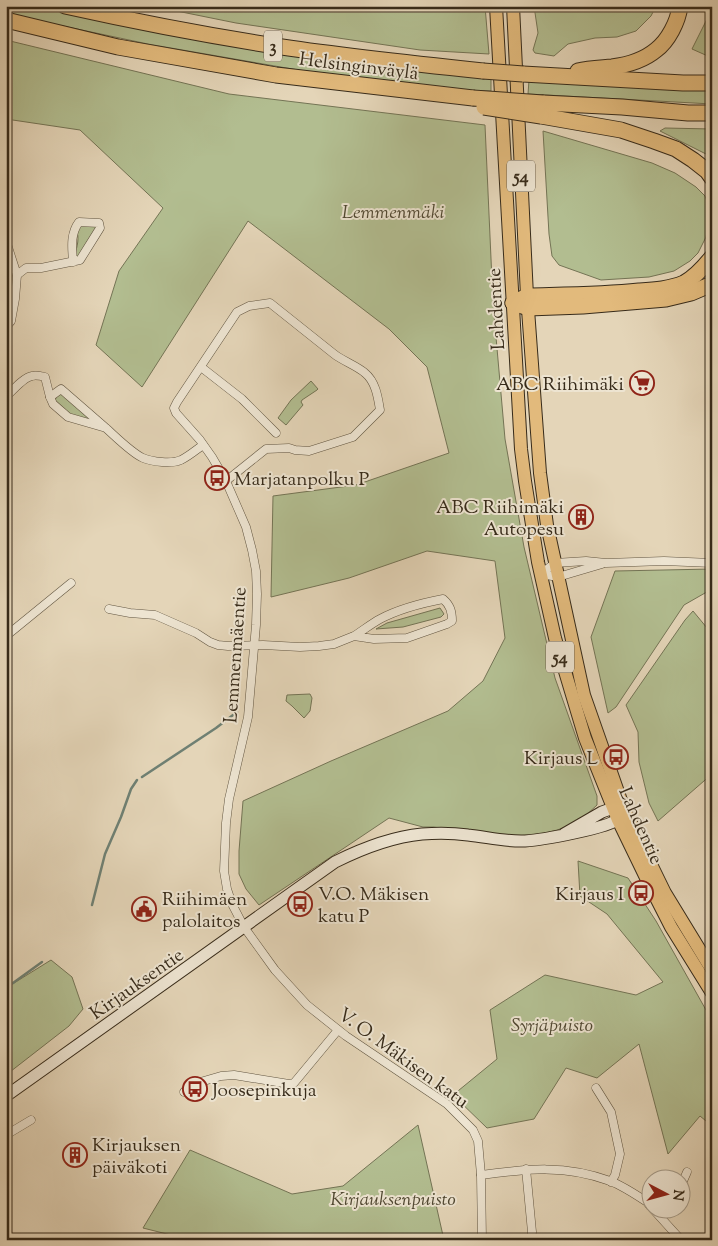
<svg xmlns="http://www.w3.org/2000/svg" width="718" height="1246" font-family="'Sorts Mill Goudy',serif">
  <rect width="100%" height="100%" fill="#e4d5b8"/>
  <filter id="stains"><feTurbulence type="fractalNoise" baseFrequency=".004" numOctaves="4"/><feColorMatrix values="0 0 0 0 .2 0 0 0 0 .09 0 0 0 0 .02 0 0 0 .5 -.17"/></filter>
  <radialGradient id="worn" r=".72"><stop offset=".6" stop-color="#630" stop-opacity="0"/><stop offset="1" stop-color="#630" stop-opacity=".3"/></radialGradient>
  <!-- green -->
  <g fill="#b2bd90" stroke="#747455">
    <path d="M 6,6 L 35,6 L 150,30 L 491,78 L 491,91 L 459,90 L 298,70 L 148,44 L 6,14 Z"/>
    <path d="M 152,6 L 485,6 L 489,54 L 420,50 L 236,23 Z"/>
    <path d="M 534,6 L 656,6 L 651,16 L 636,31 L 617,37 L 595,38 L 568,44 L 554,56 L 535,53 L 533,50 L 538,33 Z"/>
    <path d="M 712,9 L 712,57 L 710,57 L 692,49 Z"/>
    <path d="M 6,40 L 229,94 L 485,125 L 493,303 L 505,439 L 524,547 L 555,678 L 597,796 L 597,805 C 592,809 588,814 583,818 C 538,847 482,833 433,827 L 423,827 L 389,818 L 259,905 L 246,889 L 239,874 L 239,851 L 243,801 L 331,761 L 448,711 L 483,681 L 505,638 L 495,561 L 427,551 L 349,578 L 271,597 L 273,496 L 356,485 L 449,453 L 427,367 L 389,329 L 248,221 L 142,387 L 96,345 L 119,271 L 163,208 L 80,130 L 6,119 Z"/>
    <path d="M 529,80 L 712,90 L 712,104 L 528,94 Z"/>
    <path d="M 665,128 L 712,129 L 712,157 L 660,131 Z"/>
    <path d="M 543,131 L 652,163 L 675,173 L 696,187 L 705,196 L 709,207 L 709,219 L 706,237 L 698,253 L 690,261 L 674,271 L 649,277 L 601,280 L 559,265 L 552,256 L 549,234 Z"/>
    <path d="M 82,224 L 95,226 L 96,229 L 79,257 L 76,257 L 75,254 C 77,247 80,237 76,230 Z"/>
    <path d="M 311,381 L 318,389 L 317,390 L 302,400 L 301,402 L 303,405 L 286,425 L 278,418 L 291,400 Z"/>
    <path d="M 58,394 L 62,394 L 92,420 L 71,415 L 55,400 Z"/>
    <path d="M 712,569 L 712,589 L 684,605 L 616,707 L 608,713 L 591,637 L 615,571 Z"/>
    <path d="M 440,608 L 444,614 L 441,617 L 403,627 L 376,629 L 387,623 Z"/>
    <path d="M 693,611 L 712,634 L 712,774 L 658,821 L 649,803 L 639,762 L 638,732 L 626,705 L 685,620 Z"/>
    <path d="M 310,694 L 312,698 L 310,711 L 304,718 L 292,706 L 286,701 L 287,695 Z"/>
    <path d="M 578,861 L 628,878 L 656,921 L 706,1010 L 712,1017 L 712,1126 L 700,1116 L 668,1154 L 639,1044 L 597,1078 L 566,1068 L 534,1119 L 487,1128 L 453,1095 L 497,1059 L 490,1010 L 545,975 L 636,995 L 663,982 L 607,914 L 580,896 Z"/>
    <path d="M 51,960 L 72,977 L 83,1009 L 69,1026 L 6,1075 L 6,988 Z"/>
    <path d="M 418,1125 L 444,1240 L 191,1240 L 143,1228 L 190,1150 L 292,1194 L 343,1186 Z"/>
  </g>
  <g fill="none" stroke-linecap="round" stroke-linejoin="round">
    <!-- stream -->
    <g stroke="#6f8073" stroke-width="2.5">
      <path d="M 142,777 L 216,728 L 237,712"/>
      <path d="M 92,905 L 105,854 L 121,817 L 131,789 L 137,780"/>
      <path d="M 6,986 L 13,983 L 42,962"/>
    </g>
    <defs>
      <g id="street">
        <path d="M 6,241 L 17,275 L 15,299 L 11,321 L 6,327"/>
        <path d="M 17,275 L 26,268 L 41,268 L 80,260 L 100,228 L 99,223 L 79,222 C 70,234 72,248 73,262"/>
        <path d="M 201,367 L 242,399 L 276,433"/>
        <path d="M 6,397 C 12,391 24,377 32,376 C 36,375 41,376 45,377 L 50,397"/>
        <path d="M 106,428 L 68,417 L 53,404 L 50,397 L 61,389 C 76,402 92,416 107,429 C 117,438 132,453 143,458 C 152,462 172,464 181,460 C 189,456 196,450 203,445"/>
        <path d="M 226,481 L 266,449 L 289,448 L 295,450 L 309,451 L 353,437 L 380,410 C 378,398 376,382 365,373 C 357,366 343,361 334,354 L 270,303 L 249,306 L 237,312 L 177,402 L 174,408 L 176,413 L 200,440 L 212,457 L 226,481 L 246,527 L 252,550 L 256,571 L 257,594 L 256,625 L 248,717 L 229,799 L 226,823 L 224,871 L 227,889 L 232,904 L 244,927 L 275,970 L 307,1005 L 346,1036 L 447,1104 L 473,1130 L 478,1141 L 481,1175 L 482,1240"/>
        <path d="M 541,574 L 555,563 L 586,561 L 606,563 L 664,561 L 712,563"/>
        <path d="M 541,574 L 558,577 L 602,564"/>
        <path d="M 109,609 L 130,613 L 155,615 L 196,633 L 210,642 L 218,645 L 228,646 L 263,645 L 300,647 L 319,646 L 334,644 L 354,636 L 374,639 L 407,638 L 447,624 L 452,621 C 452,611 450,605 443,599 C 422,603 399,609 380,619 C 371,624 362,631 354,636"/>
        <path d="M 6,636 L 71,583"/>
        <path d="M 596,1088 L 611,1112 L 620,1154 L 615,1175 L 611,1182"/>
        <path d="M 184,1092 L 190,1085 L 221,1076 L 234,1075 L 289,1084 L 294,1083 L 338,1030"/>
        <path d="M 6,1135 L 31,1120"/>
        <path d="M 526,1169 L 532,1232 L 531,1240"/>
        <path d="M 481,1175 C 527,1169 565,1164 610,1181 C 623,1186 635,1194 647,1202 L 650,1206"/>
        <path d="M 680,1188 L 687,1172"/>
        <path d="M 652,1208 L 681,1240"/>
      </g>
      <path id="secondary" d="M 6,1096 L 335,862 C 363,848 391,837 422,834 C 437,833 453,833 468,835 C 487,837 506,842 525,841 C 541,840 609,828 618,819 C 620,817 622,812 624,809 L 613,808 L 602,812 L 564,834"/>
      <g id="primary">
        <path d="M 496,6 L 521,449 L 525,481 L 538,562 L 555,638 L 585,738 L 618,820 L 649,884 L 671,927 L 712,993"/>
        <path d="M 513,6 L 527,296 L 540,473 L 547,525 L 584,695 L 624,809 L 665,893 L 712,970"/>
      </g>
      <g id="highway">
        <path d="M 65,6 C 137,22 210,36 282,47 C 349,57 416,64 483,71"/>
        <path d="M 6,20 L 118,47 L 276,75 L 473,98"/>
        <path d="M 578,71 C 589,68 601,68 612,67 C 627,65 644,60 656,50 C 668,41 678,22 680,6"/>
        <path d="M 523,74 L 683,83 L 712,83"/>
        <path d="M 543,103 L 622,107 L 688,113 L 712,113"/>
        <path d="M 541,116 L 621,130 L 654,141 L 676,149 L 693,160 L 707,171 L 712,178"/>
        <path d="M 513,303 L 527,296 C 564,295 602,295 639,291 C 654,290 670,289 684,283 C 695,277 704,267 712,257"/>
        <path d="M 513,303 L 528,308 L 583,306 L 666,299 L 691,293 L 712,284"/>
      </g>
    </defs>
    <!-- street casing -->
    <use href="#street" stroke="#625642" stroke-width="9"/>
    <!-- secondary casing -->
    <use href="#secondary" stroke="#372b1a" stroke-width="13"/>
    <!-- primary casing -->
    <use href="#primary" stroke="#372b1a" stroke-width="14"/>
    <!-- highway casing -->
    <use href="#highway" stroke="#372b1a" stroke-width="17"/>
    <!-- street -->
    <use href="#street" stroke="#ede4d1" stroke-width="8"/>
    <!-- secondary -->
    <use href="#secondary" stroke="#ede4d1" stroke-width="11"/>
    <!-- primary -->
    <use href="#primary" stroke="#e2ba7c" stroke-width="12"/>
    <!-- highway -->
    <use href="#highway" stroke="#e2ba7c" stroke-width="15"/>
    <defs>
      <g id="highway-bridge">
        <path d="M 483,71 L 523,74"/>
        <path d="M 473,98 L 543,103"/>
        <path d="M 484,107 L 541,116"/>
      </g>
    </defs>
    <!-- highway-bridge casing -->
    <use href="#highway-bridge" stroke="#372b1a" stroke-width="17" stroke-linecap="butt"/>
    <!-- highway-bridge -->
    <use href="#highway-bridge" stroke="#e2ba7c" stroke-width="15"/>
  </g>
  <!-- icons -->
  <defs>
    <symbol id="supermarket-ring" viewBox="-11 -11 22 22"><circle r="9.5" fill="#ede4d1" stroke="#8f2418" stroke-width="1.5"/><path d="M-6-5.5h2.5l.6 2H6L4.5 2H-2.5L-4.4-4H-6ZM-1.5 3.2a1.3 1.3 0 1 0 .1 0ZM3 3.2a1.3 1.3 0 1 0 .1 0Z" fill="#8f2418"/></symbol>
    <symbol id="bus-ring" viewBox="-11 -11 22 22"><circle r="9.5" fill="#ede4d1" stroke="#8f2418" stroke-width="1.5"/><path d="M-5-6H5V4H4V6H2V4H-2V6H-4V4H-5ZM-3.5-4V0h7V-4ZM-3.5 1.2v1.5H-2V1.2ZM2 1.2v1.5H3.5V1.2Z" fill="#8f2418"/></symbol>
    <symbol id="building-ring" viewBox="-11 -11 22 22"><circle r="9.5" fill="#ede4d1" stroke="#8f2418" stroke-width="1.5"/><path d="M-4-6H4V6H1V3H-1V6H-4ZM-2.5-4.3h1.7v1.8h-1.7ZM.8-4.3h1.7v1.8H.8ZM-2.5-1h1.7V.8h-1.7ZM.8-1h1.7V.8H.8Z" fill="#8f2418"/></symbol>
    <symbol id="civic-ring" viewBox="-11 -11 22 22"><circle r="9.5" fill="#ede4d1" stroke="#8f2418" stroke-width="1.5"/><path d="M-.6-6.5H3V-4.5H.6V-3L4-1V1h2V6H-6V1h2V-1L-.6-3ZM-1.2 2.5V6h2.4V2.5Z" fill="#8f2418"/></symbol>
  </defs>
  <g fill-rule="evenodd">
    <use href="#supermarket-ring" x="628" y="369" width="28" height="28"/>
    <use href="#bus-ring" x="203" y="464" width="28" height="28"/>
    <use href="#building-ring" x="567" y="503" width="28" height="28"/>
    <use href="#bus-ring" x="602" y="743" width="28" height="28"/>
    <use href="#bus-ring" x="627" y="879" width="28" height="28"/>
    <use href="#bus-ring" x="286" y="890" width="28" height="28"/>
    <use href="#civic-ring" x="130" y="895" width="28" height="28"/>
    <use href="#bus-ring" x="181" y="1075" width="28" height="28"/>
    <use href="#building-ring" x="61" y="1141" width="28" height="28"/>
  </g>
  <g text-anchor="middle" stroke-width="4" stroke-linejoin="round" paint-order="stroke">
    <!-- shield labels -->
    <g fill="#ede4d1" stroke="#6e6251" stroke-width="1">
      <rect x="264" y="30.5" width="18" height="31" rx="4"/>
      <rect x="507" y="160.5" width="28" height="31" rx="4"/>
      <rect x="546" y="641.5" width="28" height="31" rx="4"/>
    </g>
    <g font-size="18" font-weight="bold" fill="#372b1a">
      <text x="273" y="52">3</text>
      <text x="521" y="182">54</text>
      <text x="560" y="663">54</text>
    </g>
    <!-- street labels -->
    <g font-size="19" fill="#372b1a" stroke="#ede4d1">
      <text transform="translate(359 65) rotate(7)" y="7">Helsinginväylä</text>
      <text transform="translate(495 309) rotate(-93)" y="7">Lahdentie</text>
      <text transform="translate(234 655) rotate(-86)" y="7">Lemmenmäentie</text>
      <text transform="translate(642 825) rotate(66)" y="7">Lahdentie</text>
      <text transform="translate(136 983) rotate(-35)" y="7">Kirjauksentie</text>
      <text transform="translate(404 1057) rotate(36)" y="7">V. O. Mäkisen katu</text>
    </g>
    <!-- park labels -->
    <g font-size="19" font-style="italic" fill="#504832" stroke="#ede4d1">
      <text x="393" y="218">Lemmenmäki</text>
      <text x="552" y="1031">Syrjäpuisto</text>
      <text x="393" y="1205">Kirjauksenpuisto</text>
    </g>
    <!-- poi labels -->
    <g font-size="19" fill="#372b1a" stroke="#ede4d1" text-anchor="start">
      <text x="624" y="390" text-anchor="end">ABC Riihimäki</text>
      <text x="234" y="485">Marjatanpolku P</text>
      <text x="564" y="513" text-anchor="end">ABC Riihimäki<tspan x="564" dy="22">Autopesu</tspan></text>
      <text x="598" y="764" text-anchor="end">Kirjaus L</text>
      <text x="318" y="900">V.O. Mäkisen<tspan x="318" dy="22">katu P</tspan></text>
      <text x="624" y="900" text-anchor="end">Kirjaus I</text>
      <text x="162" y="905">Riihimäen<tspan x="162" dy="22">palolaitos</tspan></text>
      <text x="212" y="1096">Joosepinkuja</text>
      <text x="92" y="1151">Kirjauksen<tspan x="92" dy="22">päiväkoti</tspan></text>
    </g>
  </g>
  <!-- margin -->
  <rect width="718" height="1246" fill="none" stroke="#e4d5b8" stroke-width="25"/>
  <rect x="8" y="8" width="703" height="1231" fill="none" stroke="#372b1a" stroke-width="2.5"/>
  <rect x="12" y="12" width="693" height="1221" fill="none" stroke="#372b1a"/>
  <!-- north arrow -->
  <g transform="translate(666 1194) rotate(96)"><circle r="24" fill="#ede4d1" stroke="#a49a88"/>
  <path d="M0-4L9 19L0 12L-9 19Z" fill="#8f2418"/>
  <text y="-8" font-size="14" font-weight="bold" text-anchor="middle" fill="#372b1a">N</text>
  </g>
  <rect width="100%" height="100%" filter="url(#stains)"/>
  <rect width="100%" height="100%" fill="url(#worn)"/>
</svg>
